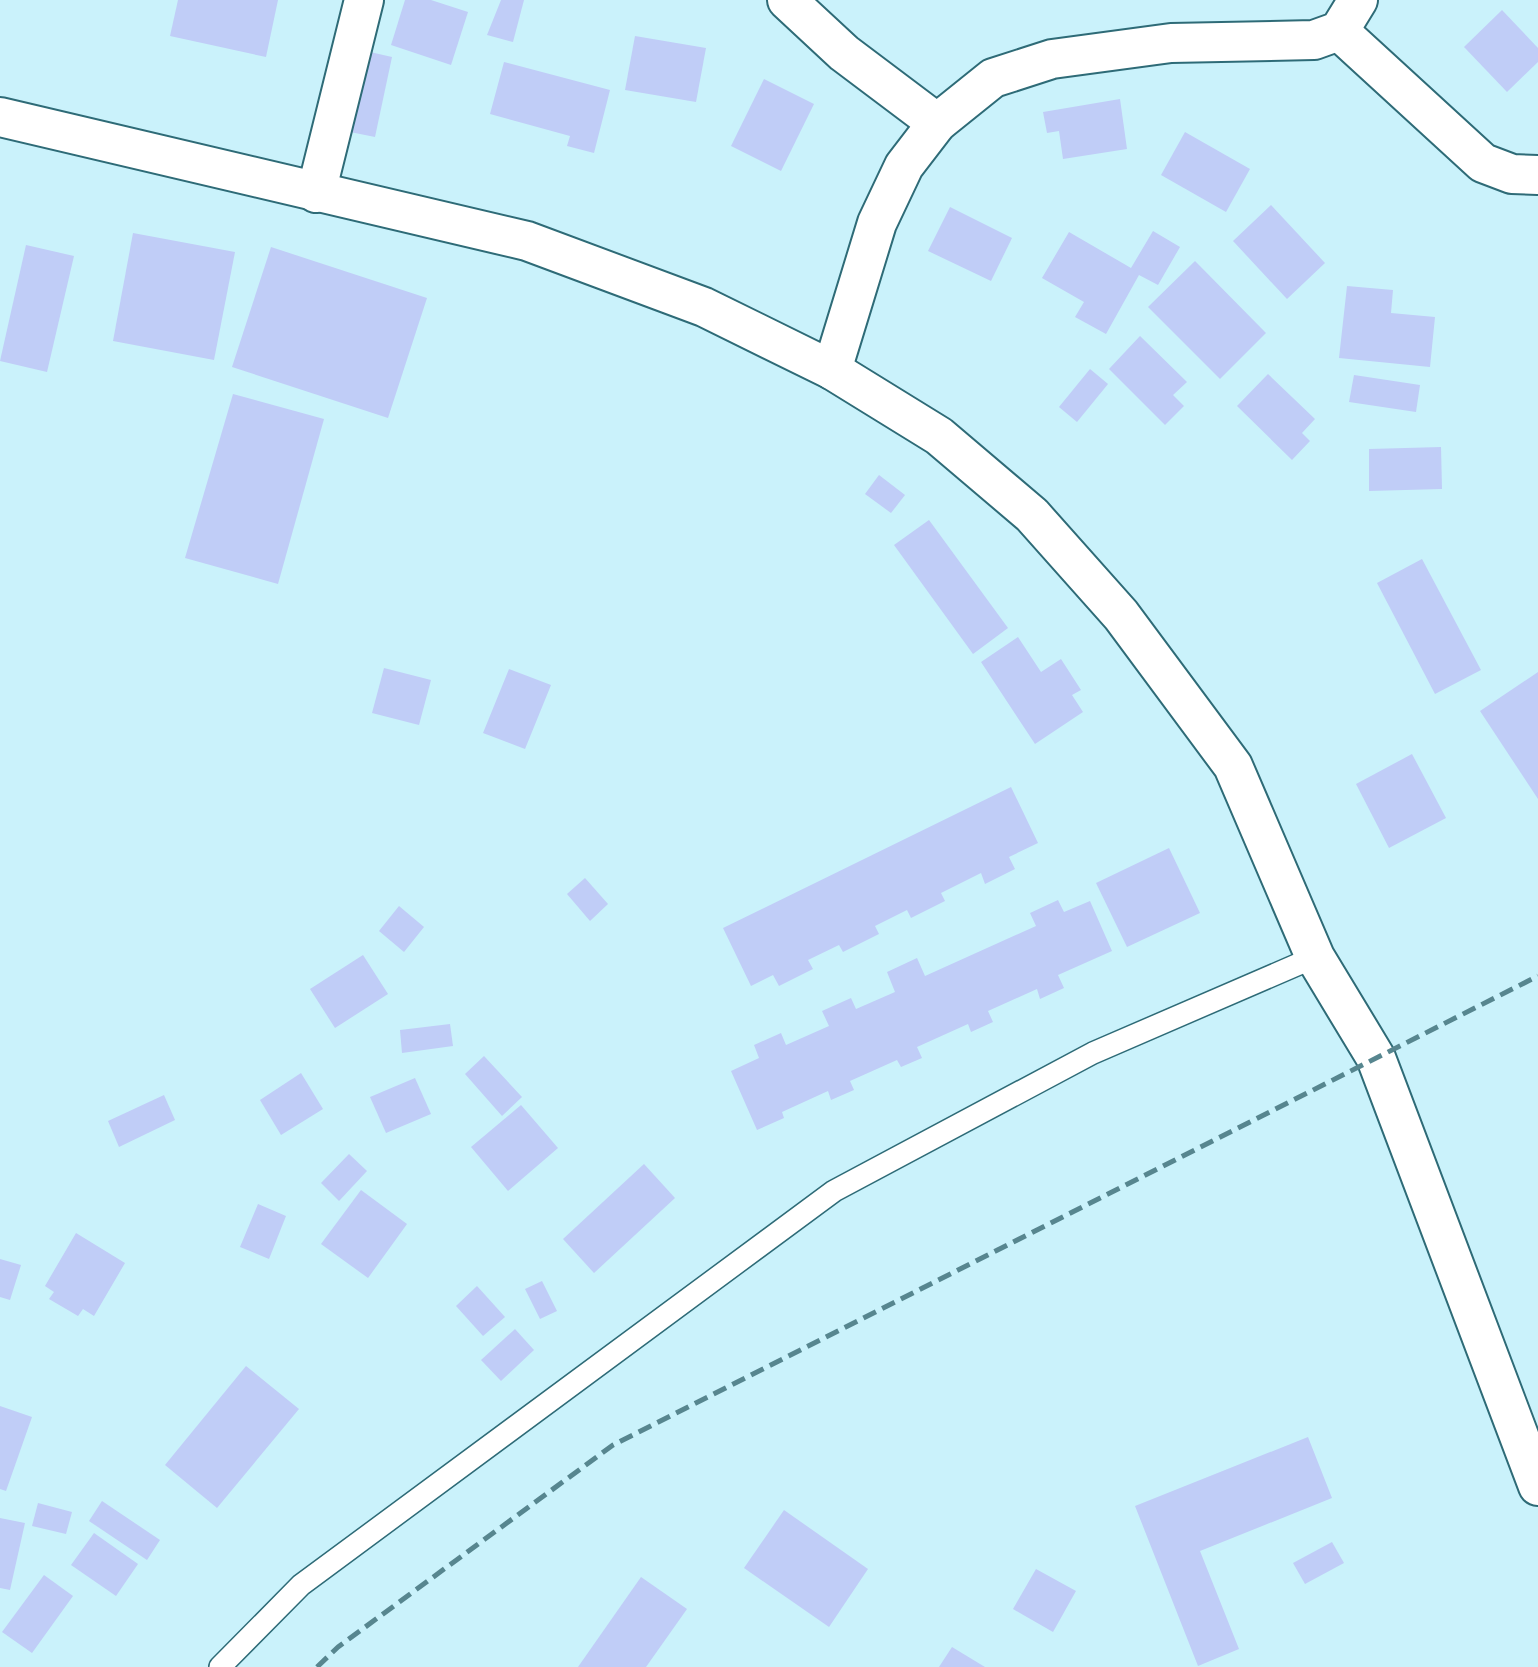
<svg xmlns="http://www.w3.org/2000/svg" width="1538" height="1667" font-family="'Fira Sans Condensed',sans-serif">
  <rect width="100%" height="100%" fill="#caf2fb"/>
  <!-- building -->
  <g fill="#c0cdf7">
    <path d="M 178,0 L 278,0 L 266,57 L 170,36 Z"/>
    <path d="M 405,0 L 431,0 L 468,12 L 451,65 L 391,45 Z"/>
    <path d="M 501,0 L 524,0 L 513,42 L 487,35 Z"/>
    <path d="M 1502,10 L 1538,48 L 1538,62 L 1507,92 L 1464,47 Z"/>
    <path d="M 635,36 L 706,48 L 696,102 L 625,90 Z"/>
    <path d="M 357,49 L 392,57 L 375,137 L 340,130 Z"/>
    <path d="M 504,62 L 610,90 L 594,153 L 567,146 L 570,136 L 490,114 Z"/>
    <path d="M 764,79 L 814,104 L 781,171 L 731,146 Z"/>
    <path d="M 1120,99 L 1127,149 L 1063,159 L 1059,131 L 1047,133 L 1043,112 Z"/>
    <path d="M 1185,132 L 1250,169 L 1226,212 L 1161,175 Z"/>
    <path d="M 1271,205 L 1325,263 L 1287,299 L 1233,241 Z"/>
    <path d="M 950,207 L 1012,238 L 991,281 L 928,251 Z"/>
    <path d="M 1153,231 L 1180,247 L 1158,285 L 1139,275 L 1106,334 L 1075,317 L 1084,302 L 1042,278 L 1069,232 L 1131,268 Z"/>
    <path d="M 133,233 L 235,252 L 214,360 L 113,341 Z"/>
    <path d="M 26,245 L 74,256 L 47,372 L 0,361 Z"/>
    <path d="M 271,247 L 427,298 L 388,418 L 232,367 Z"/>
    <path d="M 1195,261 L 1266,333 L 1220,379 L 1148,307 Z"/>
    <path d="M 1347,286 L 1393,290 L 1391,313 L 1435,317 L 1430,367 L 1339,358 Z"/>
    <path d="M 1140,336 L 1187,382 L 1173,395 L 1184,406 L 1165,425 L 1109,369 Z"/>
    <path d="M 1090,369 L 1108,384 L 1077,422 L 1059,407 Z"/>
    <path d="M 1268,374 L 1315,419 L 1302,433 L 1310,441 L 1292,460 L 1237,406 Z"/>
    <path d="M 1354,375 L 1420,385 L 1416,412 L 1349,402 Z"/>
    <path d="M 233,394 L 324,419 L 278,584 L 185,558 Z"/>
    <path d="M 1441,447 L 1442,489 L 1369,491 L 1369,449 Z"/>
    <path d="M 879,475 L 905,495 L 891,513 L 865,494 Z"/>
    <path d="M 929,520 L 1008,628 L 973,654 L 894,545 Z"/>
    <path d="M 1422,559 L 1481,670 L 1435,694 L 1377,583 Z"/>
    <path d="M 1018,637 L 1041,672 L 1061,659 L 1081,690 L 1072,695 L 1083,712 L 1035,744 L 981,662 Z"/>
    <path d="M 384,668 L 431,680 L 419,725 L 372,713 Z"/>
    <path d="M 509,669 L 551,685 L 525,749 L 483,733 Z"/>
    <path d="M 1538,672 L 1538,799 L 1480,711 Z"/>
    <path d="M 1412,754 L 1446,818 L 1389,848 L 1356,784 Z"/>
    <path d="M 1011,787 L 1038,843 L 1009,857 L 1015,869 L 985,884 L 981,873 L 941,893 L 945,901 L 911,918 L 907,910 L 875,926 L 879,934 L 843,952 L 839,945 L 808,960 L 813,969 L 779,986 L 773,975 L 751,986 L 723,928 Z"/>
    <path d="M 1169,848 L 1200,913 L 1127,947 L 1096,883 Z"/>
    <path d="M 585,878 L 608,904 L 590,921 L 567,894 Z"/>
    <path d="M 1058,900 L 1064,912 L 1090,901 L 1112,951 L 1058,975 L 1064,988 L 1040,999 L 1037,989 L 988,1011 L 993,1022 L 971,1032 L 968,1024 L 917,1047 L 922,1058 L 901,1067 L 897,1060 L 850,1081 L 854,1090 L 831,1100 L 828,1091 L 782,1112 L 784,1118 L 757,1130 L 731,1071 L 759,1058 L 754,1045 L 781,1033 L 786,1045 L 829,1026 L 822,1011 L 851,998 L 856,1009 L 895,992 L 887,972 L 917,958 L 925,976 L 1036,926 L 1030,913 Z"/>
    <path d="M 399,906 L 424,927 L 404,952 L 379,931 Z"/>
    <path d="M 363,955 L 388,994 L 335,1028 L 310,989 Z"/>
    <path d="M 450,1024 L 453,1046 L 402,1053 L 400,1030 Z"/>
    <path d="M 484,1056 L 522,1097 L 502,1116 L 465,1074 Z"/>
    <path d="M 301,1073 L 323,1109 L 281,1135 L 260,1100 Z"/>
    <path d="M 415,1078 L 431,1114 L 386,1133 L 370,1097 Z"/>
    <path d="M 164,1095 L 175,1120 L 119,1147 L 108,1121 Z"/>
    <path d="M 521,1105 L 558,1148 L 508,1191 L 471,1147 Z"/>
    <path d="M 349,1154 L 367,1171 L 339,1201 L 321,1183 Z"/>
    <path d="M 644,1164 L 675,1198 L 594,1273 L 563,1239 Z"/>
    <path d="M 361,1190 L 407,1224 L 368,1278 L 321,1244 Z"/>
    <path d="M 258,1204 L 286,1216 L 269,1259 L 240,1247 Z"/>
    <path d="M 76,1233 L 125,1263 L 94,1316 L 83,1309 L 78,1316 L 49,1299 L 54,1292 L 45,1286 Z"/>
    <path d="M 0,1259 L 21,1265 L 10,1300 L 0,1297 Z"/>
    <path d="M 542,1281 L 557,1311 L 540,1319 L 525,1289 Z"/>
    <path d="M 477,1286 L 505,1317 L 483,1336 L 456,1306 Z"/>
    <path d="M 515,1329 L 534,1350 L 501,1381 L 481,1360 Z"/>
    <path d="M 246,1366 L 299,1409 L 217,1508 L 165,1465 Z"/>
    <path d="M 0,1406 L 32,1417 L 6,1491 L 0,1489 Z"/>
    <path d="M 1308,1437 L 1332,1498 L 1200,1551 L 1239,1649 L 1198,1666 L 1135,1506 Z"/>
    <path d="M 102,1501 L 160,1540 L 147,1560 L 89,1521 Z"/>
    <path d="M 38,1503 L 72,1512 L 66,1534 L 32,1526 Z"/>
    <path d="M 784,1510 L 868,1569 L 829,1627 L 744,1568 Z"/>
    <path d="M 0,1518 L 25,1523 L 10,1590 L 0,1588 Z"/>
    <path d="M 94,1533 L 138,1564 L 116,1596 L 71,1565 Z"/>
    <path d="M 1332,1542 L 1344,1563 L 1305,1584 L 1293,1563 Z"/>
    <path d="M 1036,1569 L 1076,1591 L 1053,1632 L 1013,1609 Z"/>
    <path d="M 44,1575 L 73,1596 L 32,1653 L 2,1632 Z"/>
    <path d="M 641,1577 L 687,1609 L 646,1667 L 578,1667 Z"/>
    <path d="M 952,1647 L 985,1667 L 939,1667 Z"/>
  </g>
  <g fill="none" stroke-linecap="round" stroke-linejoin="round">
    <defs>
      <path id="service" d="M 220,1667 L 301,1585 L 834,1191 L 1093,1053 L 1315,957"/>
      <g id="minor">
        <path d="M 787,0 L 844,53 L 937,123"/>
        <path d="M 1339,31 L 1483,163 L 1512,174 L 1538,175"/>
        <path d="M 0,117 L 527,241 L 704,307 L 832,370 L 939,436 L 1032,515 L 1121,615 L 1233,766 L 1315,957 L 1376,1058 L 1538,1486"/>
        <path d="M 316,193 L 364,0"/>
        <path d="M 832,370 L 877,223 L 904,166 L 937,123 L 993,78 L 1052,59 L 1171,43 L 1314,40 L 1339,31 L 1358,0"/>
      </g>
    </defs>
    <!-- service casing -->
    <use href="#service" stroke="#2e6b77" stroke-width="24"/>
    <!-- minor casing -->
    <use href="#minor" stroke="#2e6b77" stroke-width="42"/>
    <!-- service -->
    <use href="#service" stroke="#fff" stroke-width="21"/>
    <!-- minor -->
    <use href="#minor" stroke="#fff" stroke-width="38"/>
    <!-- rail -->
    <path stroke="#57868f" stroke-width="5" stroke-dasharray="14 7" stroke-linecap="butt" d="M 317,1667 L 338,1647 L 613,1445 L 1538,976"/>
  </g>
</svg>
